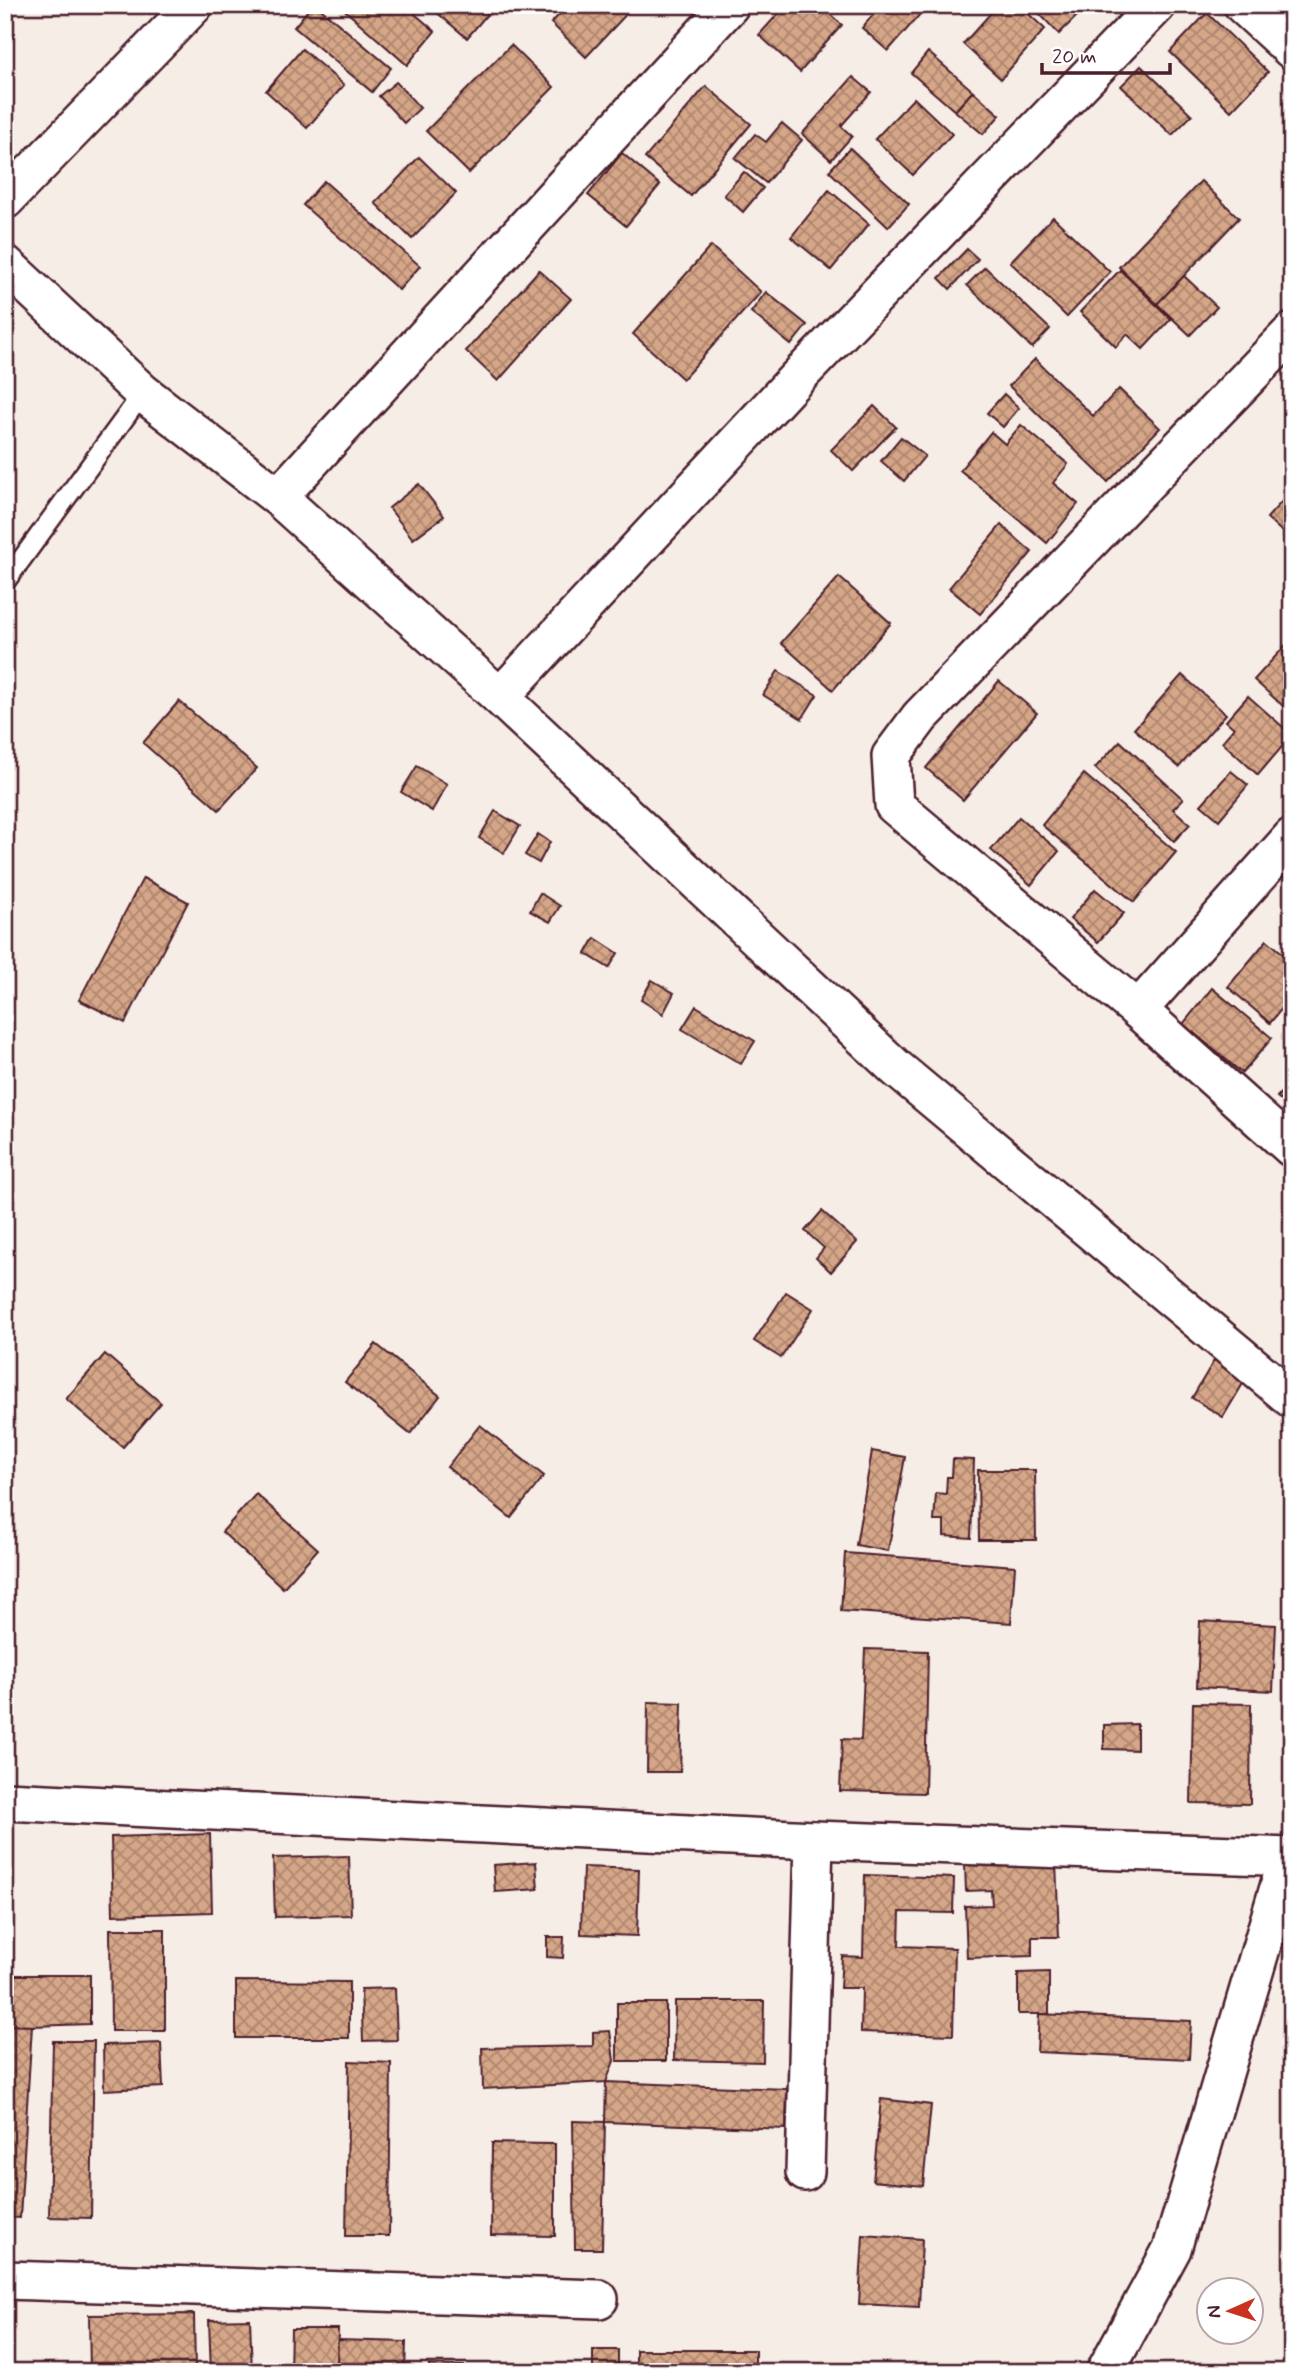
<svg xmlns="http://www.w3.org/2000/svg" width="1297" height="2377" font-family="Mynerve,sans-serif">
  <defs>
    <pattern id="building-cross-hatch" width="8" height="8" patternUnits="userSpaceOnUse" patternTransform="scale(1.75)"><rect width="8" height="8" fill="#d5a687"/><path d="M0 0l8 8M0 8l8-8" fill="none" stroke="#af876f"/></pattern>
  </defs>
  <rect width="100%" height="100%" fill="#f7ede7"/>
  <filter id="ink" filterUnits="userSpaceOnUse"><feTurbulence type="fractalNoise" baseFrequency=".0143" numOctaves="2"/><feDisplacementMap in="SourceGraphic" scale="14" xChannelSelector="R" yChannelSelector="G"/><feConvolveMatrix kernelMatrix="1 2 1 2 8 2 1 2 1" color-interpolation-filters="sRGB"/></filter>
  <g filter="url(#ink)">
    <!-- building -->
    <g fill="url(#building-cross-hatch)" stroke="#4a1f2b" stroke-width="2">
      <path d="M 312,5 L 316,5 L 391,68 L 372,92 L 294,27 Z"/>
      <path d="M 339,5 L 414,5 L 419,9 L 415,14 L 435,31 L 407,65 Z"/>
      <path d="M 428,5 L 495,5 L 467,38 Z"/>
      <path d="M 551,5 L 631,5 L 633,7 L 586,57 L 551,23 L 560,14 Z"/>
      <path d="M 786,5 L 820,5 L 842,25 L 800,72 L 759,35 Z"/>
      <path d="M 881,5 L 928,5 L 888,51 L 862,28 Z"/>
      <path d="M 998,5 L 1019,5 L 1045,29 L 1001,79 L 963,44 Z"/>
      <path d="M 1031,5 L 1088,5 L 1059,34 Z"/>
      <path d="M 1207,13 L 1268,72 L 1231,111 L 1170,52 Z"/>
      <path d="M 511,45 L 554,87 L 469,173 L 426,131 Z"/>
      <path d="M 302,49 L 344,85 L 307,128 L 266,91 Z"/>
      <path d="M 928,52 L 973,91 L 955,111 L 911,73 Z"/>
      <path d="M 1141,66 L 1192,115 L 1172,135 L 1121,86 Z"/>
      <path d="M 853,77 L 871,92 L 841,126 L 852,136 L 831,160 L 802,134 Z"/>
      <path d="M 396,82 L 420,108 L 404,123 L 379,96 Z"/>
      <path d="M 706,86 L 751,124 L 691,196 L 645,158 Z"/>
      <path d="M 973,91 L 1000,115 L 983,134 L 955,111 Z"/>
      <path d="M 914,98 L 952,134 L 913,175 L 875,139 Z"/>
      <path d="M 782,123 L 802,140 L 766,183 L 735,158 L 755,134 L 766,142 Z"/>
      <path d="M 850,148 L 909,204 L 888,227 L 829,171 Z"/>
      <path d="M 622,153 L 660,185 L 626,226 L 588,195 Z"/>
      <path d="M 419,157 L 456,193 L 412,239 L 375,203 Z"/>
      <path d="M 744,172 L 763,188 L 743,212 L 724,195 Z"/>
      <path d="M 324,181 L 420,266 L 399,290 L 303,205 Z"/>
      <path d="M 1201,181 L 1239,218 L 1157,304 L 1119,267 Z"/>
      <path d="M 829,190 L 869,224 L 831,270 L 791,237 Z"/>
      <path d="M 1053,217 L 1110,272 L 1067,317 L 1010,262 Z"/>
      <path d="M 711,246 L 761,292 L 683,379 L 633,334 Z"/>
      <path d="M 967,249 L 978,259 L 950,289 L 939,278 Z"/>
      <path d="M 985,267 L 1050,329 L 1032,348 L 967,285 Z"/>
      <path d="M 539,270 L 571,299 L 498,381 L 466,351 Z"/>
      <path d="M 1120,270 L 1171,319 L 1143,349 L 1127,334 L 1116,347 L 1080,312 Z"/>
      <path d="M 1184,276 L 1217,307 L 1190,335 L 1157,304 Z"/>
      <path d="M 766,292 L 807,325 L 791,345 L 751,312 Z"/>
      <path d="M 1035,359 L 1093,416 L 1119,389 L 1160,428 L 1108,482 L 1009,386 Z"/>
      <path d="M 1004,394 L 1019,408 L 1003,427 L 987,413 Z"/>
      <path d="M 874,406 L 896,427 L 853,471 L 831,450 Z"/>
      <path d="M 1021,425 L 1068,464 L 1053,483 L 1078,504 L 1047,543 L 960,470 L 991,432 L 1005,444 Z"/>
      <path d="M 901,437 L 925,456 L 904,481 L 881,461 Z"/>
      <path d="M 419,484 L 444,516 L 413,539 L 389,508 Z"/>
      <path d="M 1292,490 L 1292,541 L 1267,518 Z"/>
      <path d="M 1001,525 L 1032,552 L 980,614 L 949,588 Z"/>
      <path d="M 839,577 L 891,623 L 833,690 L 781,643 Z"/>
      <path d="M 1292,638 L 1292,714 L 1254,680 Z"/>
      <path d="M 778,671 L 817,695 L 802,719 L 763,695 Z"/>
      <path d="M 1182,675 L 1226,714 L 1179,767 L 1134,729 Z"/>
      <path d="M 999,681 L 1037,713 L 963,800 L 926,768 Z"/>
      <path d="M 1248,696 L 1292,735 L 1258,775 L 1222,742 L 1234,728 L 1226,721 Z"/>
      <path d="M 179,701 L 257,768 L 219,810 L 143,743 Z"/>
      <path d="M 1120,741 L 1183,799 L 1173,809 L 1190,824 L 1174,841 L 1095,768 Z"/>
      <path d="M 417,766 L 447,784 L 432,811 L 401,792 Z"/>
      <path d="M 1231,771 L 1248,785 L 1219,820 L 1201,805 Z"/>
      <path d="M 1084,774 L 1176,852 L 1134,902 L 1042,825 Z"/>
      <path d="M 495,811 L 520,826 L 504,853 L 479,838 Z"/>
      <path d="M 1019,817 L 1059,851 L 1031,885 L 991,850 Z"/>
      <path d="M 538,834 L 550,842 L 539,863 L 525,855 Z"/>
      <path d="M 143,878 L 188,902 L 125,1023 L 79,1000 Z"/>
      <path d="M 1095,889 L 1124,913 L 1098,942 L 1070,919 Z"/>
      <path d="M 540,893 L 560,906 L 550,922 L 530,911 Z"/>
      <path d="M 595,938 L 618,953 L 609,968 L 586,954 Z"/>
      <path d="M 1267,940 L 1292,961 L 1292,996 L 1270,1023 L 1228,987 Z"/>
      <path d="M 652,980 L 674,993 L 663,1014 L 641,1000 Z"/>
      <path d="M 1212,988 L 1272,1038 L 1242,1073 L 1183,1024 Z"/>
      <path d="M 696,1006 L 755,1041 L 741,1064 L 682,1029 Z"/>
      <path d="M 1292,1080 L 1292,1110 L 1277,1097 Z"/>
      <path d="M 822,1211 L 857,1242 L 831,1272 L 816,1258 L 824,1248 L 805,1231 Z"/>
      <path d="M 786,1292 L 813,1309 L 781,1358 L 754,1341 Z"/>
      <path d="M 376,1344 L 440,1396 L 410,1434 L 345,1382 Z"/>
      <path d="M 105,1354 L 161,1403 L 123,1447 L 66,1399 Z"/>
      <path d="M 1216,1357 L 1248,1375 L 1223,1417 L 1192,1398 Z"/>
      <path d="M 480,1425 L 544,1476 L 511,1518 L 447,1467 Z"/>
      <path d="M 872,1451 L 905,1457 L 888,1551 L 856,1545 Z"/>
      <path d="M 953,1459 L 974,1460 L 971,1538 L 944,1536 L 944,1521 L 934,1521 L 936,1493 L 946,1494 L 947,1477 L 952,1477 Z"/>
      <path d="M 978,1470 L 1035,1470 L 1036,1540 L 979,1540 Z"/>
      <path d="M 256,1494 L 318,1549 L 283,1588 L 222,1532 Z"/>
      <path d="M 845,1553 L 1015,1566 L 1011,1623 L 841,1611 Z"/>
      <path d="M 1200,1621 L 1276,1625 L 1273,1691 L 1197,1687 Z"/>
      <path d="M 865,1649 L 928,1651 L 925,1793 L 840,1791 L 842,1739 L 861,1740 Z"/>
      <path d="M 648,1702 L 682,1703 L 680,1772 L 647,1772 Z"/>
      <path d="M 1193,1703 L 1251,1704 L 1250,1804 L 1191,1803 Z"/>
      <path d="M 1137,1724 L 1137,1750 L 1104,1749 L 1104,1725 Z"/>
      <path d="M 210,1834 L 212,1912 L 113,1915 L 111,1837 Z"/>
      <path d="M 349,1856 L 351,1915 L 275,1917 L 273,1858 Z"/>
      <path d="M 1056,1861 L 1059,1937 L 1032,1937 L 1032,1956 L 967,1958 L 965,1906 L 992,1905 L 991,1890 L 966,1891 L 965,1865 Z"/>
      <path d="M 536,1862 L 538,1889 L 495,1892 L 493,1865 Z"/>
      <path d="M 583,1867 L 639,1869 L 637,1936 L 581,1934 Z"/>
      <path d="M 865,1875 L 954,1878 L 953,1913 L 900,1912 L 899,1946 L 955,1948 L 953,2035 L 861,2032 L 862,1988 L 840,1988 L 842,1956 L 863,1957 Z"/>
      <path d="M 110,1929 L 165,1929 L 165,2031 L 111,2031 Z"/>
      <path d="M 547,1937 L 564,1937 L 563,1958 L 547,1957 Z"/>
      <path d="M 1049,1972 L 1049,2014 L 1018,2014 L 1018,1973 Z"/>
      <path d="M 5,1975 L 90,1975 L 90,2024 L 32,2026 L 5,2025 Z"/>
      <path d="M 236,1981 L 349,1982 L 349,2038 L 236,2038 Z"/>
      <path d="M 395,1988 L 397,2040 L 363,2041 L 361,1989 Z"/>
      <path d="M 675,2001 L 764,2001 L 763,2062 L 674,2060 Z"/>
      <rect x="617" y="2003" width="49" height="58"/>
      <path d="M 1039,2014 L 1191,2021 L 1189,2059 L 1037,2052 Z"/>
      <path d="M 5,2025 L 32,2026 L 20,2218 L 5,2217 Z"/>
      <path d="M 610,2031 L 614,2061 L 606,2082 L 483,2089 L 482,2048 L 593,2046 L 593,2032 Z"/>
      <path d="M 53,2041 L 94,2041 L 91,2218 L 49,2217 Z"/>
      <path d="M 161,2043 L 163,2087 L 104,2090 L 103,2045 Z"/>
      <path d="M 349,2061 L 391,2063 L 389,2236 L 346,2236 Z"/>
      <path d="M 606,2082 L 787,2089 L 786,2129 L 605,2122 Z"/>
      <path d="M 881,2099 L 931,2105 L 923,2186 L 873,2181 Z"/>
      <path d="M 573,2121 L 605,2122 L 602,2249 L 575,2249 Z"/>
      <path d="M 492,2143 L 555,2144 L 555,2236 L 491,2235 Z"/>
      <path d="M 863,2235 L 922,2239 L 919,2307 L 859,2304 Z"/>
      <path d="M 194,2314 L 195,2372 L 90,2372 L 89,2315 Z"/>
      <path d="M 250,2319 L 252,2372 L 211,2372 L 209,2320 Z"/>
      <path d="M 291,2329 L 338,2329 L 337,2372 L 290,2372 Z"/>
      <path d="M 338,2340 L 406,2342 L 405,2372 L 337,2372 Z"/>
      <rect x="593" y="2350" width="25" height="22"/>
      <rect x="636" y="2350" width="119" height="22"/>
      <path d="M 429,2365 L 464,2366 L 464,2372 L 429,2372 Z"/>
    </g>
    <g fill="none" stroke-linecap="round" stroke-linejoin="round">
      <defs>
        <path id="lane" d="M 5,582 L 143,393"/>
        <g id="street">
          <path d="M 1243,5 L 1292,50"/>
          <path d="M 5,200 L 194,5"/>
          <path d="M 5,264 L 143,393 L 278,497 L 500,697 L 896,1068 L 1292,1399"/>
          <path d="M 1292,332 L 920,717 L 891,756 L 894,805 L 1138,1010 L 1292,1148"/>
          <path d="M 278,497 L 730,5"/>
          <path d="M 500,697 L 796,379 L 1157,5"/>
          <path d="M 1138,1010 L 1292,837"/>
          <path d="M 5,1801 L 814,1840 L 1292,1857"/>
          <path d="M 805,2172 L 814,1840"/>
          <path d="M 5,2280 L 599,2299"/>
          <path d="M 1105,2372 L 1172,2249 L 1288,1857"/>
        </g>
      </defs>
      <!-- lane casing -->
      <use href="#lane" stroke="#4a1f2b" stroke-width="23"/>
      <!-- street casing -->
      <use href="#street" stroke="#4a1f2b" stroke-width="42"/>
      <!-- lane -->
      <use href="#lane" stroke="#fff" stroke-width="18"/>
      <!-- street -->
      <use href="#street" stroke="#fff" stroke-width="37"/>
    </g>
  </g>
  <!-- margin -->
  <rect width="1297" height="2377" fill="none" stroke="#fff" stroke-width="28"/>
  <rect x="14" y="14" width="1269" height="2349" fill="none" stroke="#4a1f2b" stroke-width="2.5" filter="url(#ink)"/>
  <!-- north arrow -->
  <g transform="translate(1230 2311) rotate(267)"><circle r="33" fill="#ffffff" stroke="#b7a5aa" stroke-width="2"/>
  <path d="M0-5L12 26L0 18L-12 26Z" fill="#c8321e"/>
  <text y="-10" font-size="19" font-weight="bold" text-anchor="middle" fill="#4a1f2b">N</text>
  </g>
  <!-- scale -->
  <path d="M1042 63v10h128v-10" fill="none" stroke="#4a1f2b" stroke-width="3.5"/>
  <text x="1052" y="63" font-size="21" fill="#4a1f2b" stroke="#ffffff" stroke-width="5" paint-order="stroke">20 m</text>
</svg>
